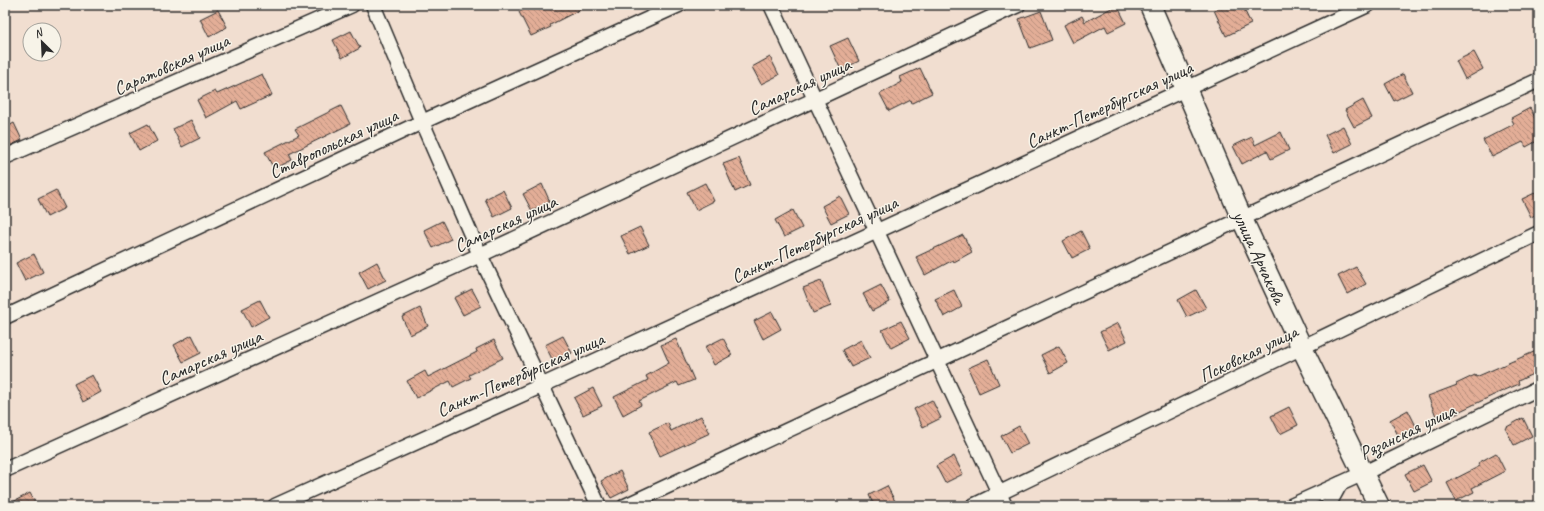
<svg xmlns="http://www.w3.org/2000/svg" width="1544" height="511" font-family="Caveat,sans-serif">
  <defs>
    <pattern id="building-back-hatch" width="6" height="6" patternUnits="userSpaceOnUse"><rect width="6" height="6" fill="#e3ae97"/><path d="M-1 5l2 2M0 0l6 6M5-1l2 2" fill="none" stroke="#b88e7b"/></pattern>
  </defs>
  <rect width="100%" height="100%" fill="#f1ded0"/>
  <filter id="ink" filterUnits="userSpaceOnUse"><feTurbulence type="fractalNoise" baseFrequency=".025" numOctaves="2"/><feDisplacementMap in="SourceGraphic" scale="8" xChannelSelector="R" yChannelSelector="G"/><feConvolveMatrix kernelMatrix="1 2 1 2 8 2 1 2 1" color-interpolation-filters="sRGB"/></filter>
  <g filter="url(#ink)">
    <!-- building -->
    <g fill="url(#building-back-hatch)" stroke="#2b2b2b">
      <path d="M 533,5 L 589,5 L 550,25 L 551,27 L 531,36 L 519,12 Z"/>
      <path d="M 1117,5 L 1126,23 L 1108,32 L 1105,26 L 1073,43 L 1064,25 L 1082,16 L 1085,22 Z"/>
      <path d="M 1225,5 L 1242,5 L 1251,24 L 1226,36 L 1214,10 Z"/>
      <path d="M 218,10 L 227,27 L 209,37 L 200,19 Z"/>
      <path d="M 1041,11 L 1052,40 L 1030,48 L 1019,19 Z"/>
      <path d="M 351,31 L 360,48 L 342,58 L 333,40 Z"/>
      <path d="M 848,38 L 859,61 L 841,70 L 830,46 Z"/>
      <path d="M 1474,52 L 1483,69 L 1465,79 L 1456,61 Z"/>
      <path d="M 770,57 L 779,75 L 761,84 L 752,67 Z"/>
      <path d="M 920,68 L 932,93 L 912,103 L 911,100 L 889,111 L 880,94 L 902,82 L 900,77 Z"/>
      <path d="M 262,74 L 272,95 L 241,109 L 237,101 L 206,118 L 197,100 L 215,91 L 217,94 Z"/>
      <path d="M 1403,74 L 1412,92 L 1394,101 L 1385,84 Z"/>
      <path d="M 1363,100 L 1372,118 L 1354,127 L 1345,110 Z"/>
      <path d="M 341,106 L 350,124 L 289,154 L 292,160 L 274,169 L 265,152 L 299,135 L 295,129 Z"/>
      <path d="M 1530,108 L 1539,125 L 1539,140 L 1526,147 L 1523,142 L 1492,157 L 1483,140 L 1514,124 L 1511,118 Z"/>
      <path d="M 191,120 L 200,138 L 182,147 L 173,129 Z"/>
      <path d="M 14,123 L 22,140 L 5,148 L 5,128 Z"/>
      <path d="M 148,124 L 157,141 L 139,151 L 130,133 Z"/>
      <path d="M 1343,126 L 1352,144 L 1334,153 L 1325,135 Z"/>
      <path d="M 1281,132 L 1289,150 L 1271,159 L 1267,151 L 1242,164 L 1233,146 L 1252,137 L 1255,145 Z"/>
      <path d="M 739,158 L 750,185 L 735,192 L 723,164 Z"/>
      <path d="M 705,183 L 714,201 L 696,210 L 687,192 Z"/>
      <path d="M 542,184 L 550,202 L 532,211 L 523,194 Z"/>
      <path d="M 56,190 L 65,208 L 47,217 L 38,199 Z"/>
      <path d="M 503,190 L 512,208 L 494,217 L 485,199 Z"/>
      <path d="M 1539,191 L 1539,213 L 1531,217 L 1522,199 Z"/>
      <path d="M 840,196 L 849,214 L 831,223 L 822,206 Z"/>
      <path d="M 793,210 L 802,228 L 784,237 L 775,220 Z"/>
      <path d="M 442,221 L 451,239 L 433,248 L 424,230 Z"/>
      <path d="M 640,227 L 649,245 L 630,254 L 621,236 Z"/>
      <path d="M 1081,231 L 1090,249 L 1072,258 L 1063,241 Z"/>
      <path d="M 963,235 L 972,252 L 954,262 L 953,260 L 925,275 L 916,257 Z"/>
      <path d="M 34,254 L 43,272 L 25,281 L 16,263 Z"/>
      <path d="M 377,262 L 386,280 L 368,289 L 359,272 Z"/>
      <path d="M 1356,267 L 1366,284 L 1347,294 L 1338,276 Z"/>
      <path d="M 821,281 L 831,306 L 813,313 L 803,288 Z"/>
      <path d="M 881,285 L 890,302 L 872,311 L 863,294 Z"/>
      <path d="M 472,289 L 481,306 L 463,315 L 454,298 Z"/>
      <path d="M 954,290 L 962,307 L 944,317 L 935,299 Z"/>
      <path d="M 1196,290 L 1206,308 L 1187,317 L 1178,300 Z"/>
      <path d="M 260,300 L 269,317 L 251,327 L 242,309 Z"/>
      <path d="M 420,308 L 428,326 L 410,335 L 402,317 Z"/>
      <path d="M 772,312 L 781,329 L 763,339 L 754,321 Z"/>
      <path d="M 901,321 L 910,338 L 891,348 L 882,330 Z"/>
      <path d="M 1118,323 L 1127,341 L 1109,350 L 1100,332 Z"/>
      <path d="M 192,335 L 201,353 L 183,362 L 174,345 Z"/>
      <path d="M 563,336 L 572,353 L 554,363 L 545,345 Z"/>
      <path d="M 723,338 L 732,355 L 714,365 L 705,347 Z"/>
      <path d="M 676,339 L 694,380 L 679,386 L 677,382 L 639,401 L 641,405 L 623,415 L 614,397 L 648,380 L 646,376 L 669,363 L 661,345 Z"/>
      <path d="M 494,340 L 503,358 L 469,375 L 471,378 L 453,387 L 450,381 L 416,398 L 407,381 L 425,371 L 428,377 L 477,352 L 476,349 Z"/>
      <path d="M 861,340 L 870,358 L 851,367 L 842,350 Z"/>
      <path d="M 1059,346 L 1068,363 L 1050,373 L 1041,355 Z"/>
      <path d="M 1536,351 L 1539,357 L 1539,371 L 1518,381 L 1519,384 L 1498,393 L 1458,412 L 1459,413 L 1438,421 L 1428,396 L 1457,385 L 1456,384 L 1475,375 L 1476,377 Z"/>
      <path d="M 988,359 L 999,384 L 979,393 L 968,368 Z"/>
      <path d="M 92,375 L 101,392 L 83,402 L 74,384 Z"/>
      <path d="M 593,388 L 602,406 L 583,415 L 574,398 Z"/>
      <path d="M 932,400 L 941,418 L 923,427 L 914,409 Z"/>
      <path d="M 1289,407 L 1298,425 L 1280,434 L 1271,416 Z"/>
      <path d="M 1408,410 L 1417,428 L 1399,437 L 1390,420 Z"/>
      <path d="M 701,416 L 710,433 L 660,456 L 649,432 L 668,423 L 671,431 Z"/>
      <path d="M 1523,418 L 1532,436 L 1514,445 L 1505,428 Z"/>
      <path d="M 1019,426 L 1028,444 L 1010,453 L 1001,436 Z"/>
      <path d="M 1496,453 L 1505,471 L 1472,488 L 1474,492 L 1456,501 L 1447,483 L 1480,466 L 1478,463 Z"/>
      <path d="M 954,456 L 963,474 L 945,483 L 936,466 Z"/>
      <path d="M 1423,465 L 1432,482 L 1414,491 L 1405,474 Z"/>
      <path d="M 620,471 L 629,489 L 611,498 L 601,481 Z"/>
      <path d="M 887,486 L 896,503 L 890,506 L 874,506 L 869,495 Z"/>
      <path d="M 30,493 L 37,506 L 5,506 Z"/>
    </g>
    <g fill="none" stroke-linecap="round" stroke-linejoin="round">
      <defs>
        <g id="street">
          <path d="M 373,5 L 422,122 L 480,255 L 599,506"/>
          <path d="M 771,5 L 1005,506"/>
          <path d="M 5,157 L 352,5"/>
          <path d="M 5,317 L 422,122 L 679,5"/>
          <path d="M 5,470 L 480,255 L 1018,5"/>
          <path d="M 275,506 L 543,385 L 1368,5"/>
          <path d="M 625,506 L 1539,80"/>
          <path d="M 973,506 L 1539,233"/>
          <path d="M 1291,506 L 1364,473 L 1539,388"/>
          <path d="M 1328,506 L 1340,484"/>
        </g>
        <path id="secondary" d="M 1150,5 L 1242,219 L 1302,348 L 1379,506"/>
      </defs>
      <!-- street casing -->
      <use href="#street" stroke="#2b2b2b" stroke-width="17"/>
      <!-- secondary casing -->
      <use href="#secondary" stroke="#2b2b2b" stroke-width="23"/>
      <!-- street -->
      <use href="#street" stroke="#f7f3e8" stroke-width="14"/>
      <!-- secondary -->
      <use href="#secondary" stroke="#f7f3e8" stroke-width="20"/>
    </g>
  </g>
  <g text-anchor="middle" stroke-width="3" stroke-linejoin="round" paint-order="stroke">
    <!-- street labels -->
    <g font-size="19" fill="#2b2b2b" stroke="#f7f3e8">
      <text transform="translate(171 64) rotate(-24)" y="7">Саратовская улица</text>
      <text transform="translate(799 86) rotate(-25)" y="7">Самарская улица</text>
      <text transform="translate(1109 104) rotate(-25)" y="7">Санкт-Петербургская улица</text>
      <text transform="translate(333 143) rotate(-25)" y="7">Ставропольская улица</text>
      <text transform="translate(505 223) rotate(-25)" y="7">Самарская улица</text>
      <text transform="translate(814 239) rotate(-25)" y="7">Санкт-Петербургская улица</text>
      <text transform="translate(1260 257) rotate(65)" y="7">улица Арчакова</text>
      <text transform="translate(1248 353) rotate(-26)" y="7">Псковская улица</text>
      <text transform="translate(210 357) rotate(-24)" y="7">Самарская улица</text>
      <text transform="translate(520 374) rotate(-24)" y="7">Санкт-Петербургская улица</text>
      <text transform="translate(1407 431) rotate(-26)" y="7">Рязанская улица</text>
    </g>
  </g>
  <!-- margin -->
  <rect width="1544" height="511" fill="none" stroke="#f7f3e8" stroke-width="20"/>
  <rect x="10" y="10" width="1524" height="491" fill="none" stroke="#2b2b2b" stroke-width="1.5" filter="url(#ink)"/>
  <!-- north arrow -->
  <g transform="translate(42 42) rotate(336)"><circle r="19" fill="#f7f3e8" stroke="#a5a39c"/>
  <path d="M0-3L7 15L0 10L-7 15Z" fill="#2b2b2b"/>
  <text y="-6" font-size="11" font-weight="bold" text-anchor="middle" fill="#2b2b2b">N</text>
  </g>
</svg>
